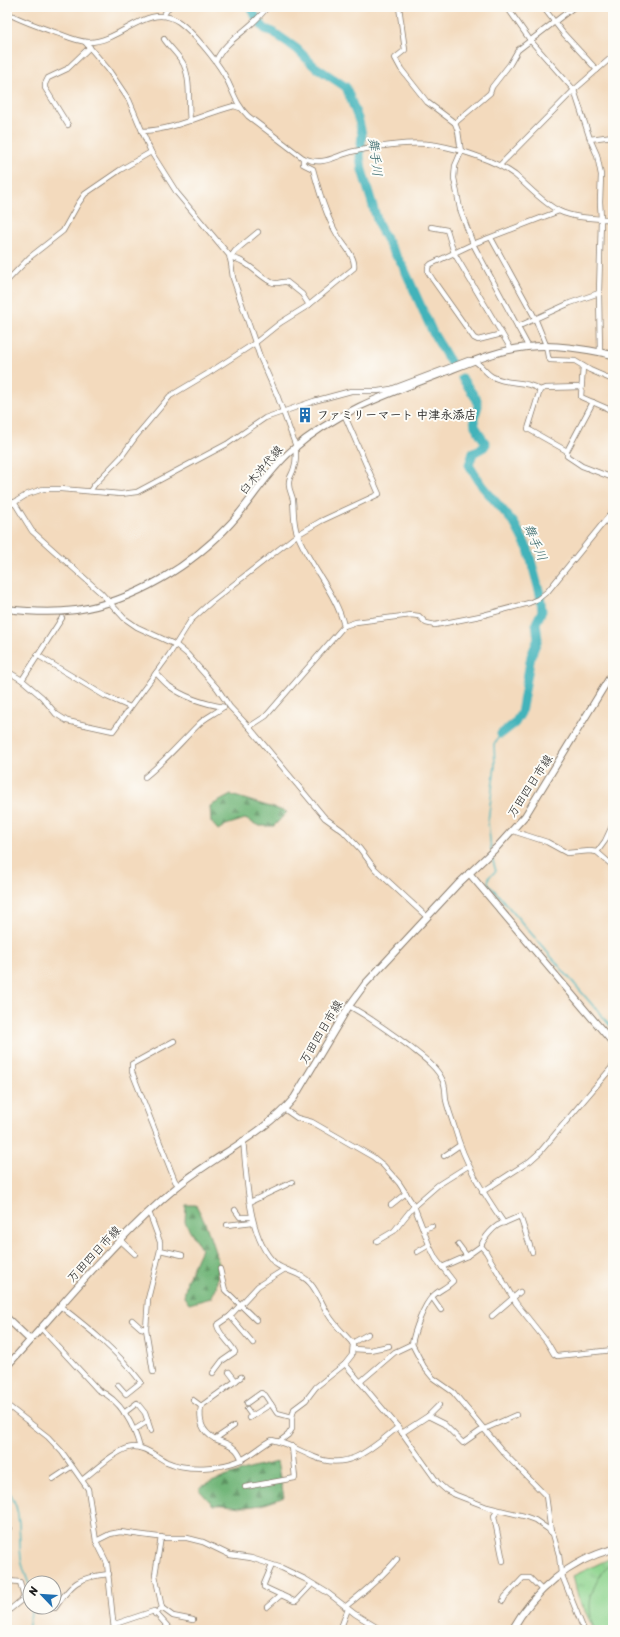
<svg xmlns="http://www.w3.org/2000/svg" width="620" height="1637" font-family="Sriracha,'Klee One',sans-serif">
  <defs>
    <pattern id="grass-tufts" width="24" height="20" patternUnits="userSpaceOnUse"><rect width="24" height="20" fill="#8ed48e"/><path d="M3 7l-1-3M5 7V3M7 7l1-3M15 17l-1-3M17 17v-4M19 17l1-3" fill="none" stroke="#7ab57a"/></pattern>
    <pattern id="forest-firs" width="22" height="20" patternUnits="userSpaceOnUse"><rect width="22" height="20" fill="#72b679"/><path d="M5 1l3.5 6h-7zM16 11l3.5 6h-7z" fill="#5d9362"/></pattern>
  </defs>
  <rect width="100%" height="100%" fill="#fdfcf7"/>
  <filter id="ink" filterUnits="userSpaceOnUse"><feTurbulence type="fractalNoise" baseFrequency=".025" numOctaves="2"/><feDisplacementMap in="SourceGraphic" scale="8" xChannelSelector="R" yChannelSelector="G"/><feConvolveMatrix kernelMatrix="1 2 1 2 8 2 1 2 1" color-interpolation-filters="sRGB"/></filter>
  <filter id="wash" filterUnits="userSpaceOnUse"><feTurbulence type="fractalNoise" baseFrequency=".012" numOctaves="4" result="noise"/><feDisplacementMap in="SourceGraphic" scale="16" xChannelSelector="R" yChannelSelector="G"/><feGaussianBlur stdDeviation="0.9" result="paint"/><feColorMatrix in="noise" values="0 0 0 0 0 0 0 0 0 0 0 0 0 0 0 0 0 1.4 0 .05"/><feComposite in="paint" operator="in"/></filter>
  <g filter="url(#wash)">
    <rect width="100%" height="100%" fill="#f3dabd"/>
    <!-- grass -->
    <path fill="url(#grass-tufts)" stroke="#557855" d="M 613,1557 L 613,1630 L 594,1630 L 578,1596 L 573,1576 Z"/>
    <!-- forest -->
    <g fill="url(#forest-firs)" stroke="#47694a">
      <path d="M 231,795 L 287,812 L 274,826 L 259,826 L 245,819 L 226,825 L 218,830 L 211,822 L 210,806 Z"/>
      <path d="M 186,1205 L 196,1205 L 205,1222 L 219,1264 L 216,1288 L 211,1298 L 189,1304 L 184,1297 L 187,1280 L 201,1249 L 185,1222 Z"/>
      <path d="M 277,1462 L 284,1497 C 270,1503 257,1507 241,1507 C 231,1506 223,1504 213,1505 L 200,1491 L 200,1487 C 225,1476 250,1468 277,1462 Z"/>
    </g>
    <!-- pitch -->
    <path fill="#8ed48e" stroke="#557855" d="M 613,1563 L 613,1630 L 594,1630 C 588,1608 588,1596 600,1576 C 604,1570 607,1566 613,1563 Z"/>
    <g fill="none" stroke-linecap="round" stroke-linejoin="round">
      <!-- stream -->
      <g stroke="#42b3ba" stroke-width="1.5">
        <path d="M 491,850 L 488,821 L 495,766 L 494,744 L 501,734"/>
        <path d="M 491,855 L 496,871 L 489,877 L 488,883 L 613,1029"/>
        <path d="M 7,1489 C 23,1509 18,1534 21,1558 C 22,1568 27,1578 30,1587"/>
        <path d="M 28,1630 L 32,1607"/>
      </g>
      <!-- river -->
      <g stroke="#42b3ba" stroke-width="9">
        <path d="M 250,7 L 259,22 L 265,29 L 273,32 L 297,49 L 314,66 L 346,87 L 359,121 L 362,134 L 360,156 L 362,170 L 379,226 L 391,248 L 403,266 L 433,333 L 451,363"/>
        <path d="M 462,378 L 477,400 L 478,406 L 474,419 L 475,426 L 486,444 L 484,447 L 473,453 L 469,465 L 482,486 L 514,523 L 528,549 L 540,594 L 542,611 L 536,623 L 538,639 L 531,656 L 521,713 L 515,723 L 501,734"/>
      </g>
    </g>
  </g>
  <g filter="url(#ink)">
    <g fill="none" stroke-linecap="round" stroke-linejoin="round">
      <defs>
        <g id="street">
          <path d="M 399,7 L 405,50 L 395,58 L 401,69 L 427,102 L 455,123"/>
          <path d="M 507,7 L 530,40 L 574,90 L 590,139 L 597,155 L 601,175 L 600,202 L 601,219 L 599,293 L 600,353"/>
          <path d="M 543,7 L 563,33 L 597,70"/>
          <path d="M 610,7 L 613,11"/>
          <path d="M 7,13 C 24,22 42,28 60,34 C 70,38 79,42 89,42 C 121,42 148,1 179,22 C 193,32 215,59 224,74 C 233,90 235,103 248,116 L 303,158 C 325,167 335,155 355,151 C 381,146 410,141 436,145 C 460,149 496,161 515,175 C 529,187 543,203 559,211 C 576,219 595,218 613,220"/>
          <path d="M 163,16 L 169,7"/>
          <path d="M 164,39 C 170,48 179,55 184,65 C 191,81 188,104 190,121"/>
          <path d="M 85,42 L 108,69 L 129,100 L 151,152 L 177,193 L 229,255 L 231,263 L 233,278 L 260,357 L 277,395 L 295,444 C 296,452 297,460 294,468 C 293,473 289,477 289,482 C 288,489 292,494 293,500 C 294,512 293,522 297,533 C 309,566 336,592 344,626"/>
          <path d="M 216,61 C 225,39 253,29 267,7"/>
          <path d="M 68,125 L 45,88 L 45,84 L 48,78 L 67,69 L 90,47"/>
          <path d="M 142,131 C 175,130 203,114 234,106 L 240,108"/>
          <path d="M 590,139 L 613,136"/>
          <path d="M 500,165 L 574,90 L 613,56"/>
          <path d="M 431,227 L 447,230 L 454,253 L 511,349"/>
          <path d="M 258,232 L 235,251 L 230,258 C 243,257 259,276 271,282 C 276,285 282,281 287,282 L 302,294 L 309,305"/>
          <path d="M 491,238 L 535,318 L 546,345 L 548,357 L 550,360 L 575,361 L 590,370 L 613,380"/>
          <path d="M 7,281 L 30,257 L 63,231 L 78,204 L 85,194 L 120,170 L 151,152"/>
          <path d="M 517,327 L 570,303 L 599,293"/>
          <path d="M 502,334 L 478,340 L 474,338 L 433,280 L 428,272 L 428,267 L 431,264 L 473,244 L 559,211"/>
          <path d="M 528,346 L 473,244 L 460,209 L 454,178 L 455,166 L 461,152 L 458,131 L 455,123 L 490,93 L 492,87 L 510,64 L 518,50 L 574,7"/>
          <path d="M 583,366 L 581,397 L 613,411"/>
          <path d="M 593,402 L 567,451 L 567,456 L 582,466 L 613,478"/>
          <path d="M 567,451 L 528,429 L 540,390 L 545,388 L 581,387"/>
          <path d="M 90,491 L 95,484 L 121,457 L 137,435 L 170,396 L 207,374 L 255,343 L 280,323 L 309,305 L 354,268 C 356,257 343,244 338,236 C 326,216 319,191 313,169 L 303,164 L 303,158"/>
          <path d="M 14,502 L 32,531 L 101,593 L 124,618 L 137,627 L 176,645 L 187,654 L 217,688 L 230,707 L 249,727 L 325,818 L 343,831 L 360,849 L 375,869 L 427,917"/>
          <path d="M 7,507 L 28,494 L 43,489 L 61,489 L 121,494 L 137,492 L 227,444 L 265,418 L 314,401 L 351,391 L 378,391 L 391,389 L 468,360 C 479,359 484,373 493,377 C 508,385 526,380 540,390"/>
          <path d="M 37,655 L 105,696 L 130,707"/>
          <path d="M 7,671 L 22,680 L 42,697 L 56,714 L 67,721 L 113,731 L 169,655 L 191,620 L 210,603 L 297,535 L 321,521 L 379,494 L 344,414"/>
          <path d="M 156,673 C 160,677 164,682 169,686 C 184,697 206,704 224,707"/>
          <path d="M 22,680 L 62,618"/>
          <path d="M 249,727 L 266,716 L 344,626 L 356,622 L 411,615 L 419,616 L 426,623 L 435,625 L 480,616 L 529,603 L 538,599 L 548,591 L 613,511"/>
          <path d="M 145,777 C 165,761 180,743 198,725 C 205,717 215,714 223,707"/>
          <path d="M 513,831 L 547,842 L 567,853 L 590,851 L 597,852 L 613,866"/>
          <path d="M 597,852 L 605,841 L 613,824"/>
          <path d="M 349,1006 C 371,1018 390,1032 410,1047 C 421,1056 436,1066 442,1079 C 446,1085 445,1093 446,1100 C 448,1109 452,1119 455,1129 C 465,1164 483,1193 504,1223 L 520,1216 L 532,1252"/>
          <path d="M 174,1041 L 132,1064 L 132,1072 L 175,1181 L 179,1186"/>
          <path d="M 284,1109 L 297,1118 L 312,1122 L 373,1157 L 383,1165 L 399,1183 L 414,1206 L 430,1247 L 436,1259 L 453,1281 C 448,1287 439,1290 433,1296 C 424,1304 414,1332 412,1344 L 395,1352 L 360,1382"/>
          <path d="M 243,1140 C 247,1176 247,1238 276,1264 C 286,1272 301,1272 310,1283 C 318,1292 322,1304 328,1314 C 335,1326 345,1334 353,1344 L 352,1355 L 345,1364 L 316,1387 L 306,1400 L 294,1409 L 292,1417 L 292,1429 L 288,1435 L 280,1441"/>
          <path d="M 444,1156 L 460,1145"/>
          <path d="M 482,1192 L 530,1161 L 540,1152 L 613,1066"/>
          <path d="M 250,1202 L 292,1182"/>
          <path d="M 391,1205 L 406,1193"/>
          <path d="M 235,1210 L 240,1217 L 252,1217"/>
          <path d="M 149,1212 L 160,1242 L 160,1250 L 148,1299 L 146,1329 L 153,1372"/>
          <path d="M 504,1223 C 495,1224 484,1238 481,1246 L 486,1252 L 516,1303 L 547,1342 L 554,1354 L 557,1356 L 613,1350"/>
          <path d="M 227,1225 L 253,1222"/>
          <path d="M 423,1229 L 432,1226"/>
          <path d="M 121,1241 L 135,1254"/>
          <path d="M 377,1241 L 394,1231 L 414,1206 L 438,1185 L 468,1166"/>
          <path d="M 458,1244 L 467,1256"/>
          <path d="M 160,1250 L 182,1255"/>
          <path d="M 417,1252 L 429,1245"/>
          <path d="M 442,1267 L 467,1256 L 481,1246"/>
          <path d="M 220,1269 L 225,1290 L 256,1320"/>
          <path d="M 432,1297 L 441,1310"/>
          <path d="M 60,1306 C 90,1329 118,1352 141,1382 L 126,1394 L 118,1385"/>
          <path d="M 230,1316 L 253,1343"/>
          <path d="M 492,1316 L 520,1292"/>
          <path d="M 132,1320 L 141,1328 L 146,1329"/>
          <path d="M 41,1328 L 98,1390 C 121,1400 134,1425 140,1448"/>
          <path d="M 352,1343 L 368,1334"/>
          <path d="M 412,1344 L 424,1367 L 433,1378 L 453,1392 L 504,1453 L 546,1496 L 551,1532"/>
          <path d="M 353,1349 L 370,1350 L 389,1346"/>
          <path d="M 345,1364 L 398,1427 L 438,1483 L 446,1490 L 456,1495 L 487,1507 L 524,1516 L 535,1520 L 548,1529 L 553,1534 L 559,1555 L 561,1573 L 584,1630"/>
          <path d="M 229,1372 L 236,1381"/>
          <path d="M 213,1373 L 222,1361 L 235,1352 C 231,1343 219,1335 217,1325 L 230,1316 L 258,1286 L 285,1269"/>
          <path d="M 193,1400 L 201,1406 C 199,1421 201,1431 215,1439 C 222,1442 229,1443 235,1449 C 238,1451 240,1456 242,1460"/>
          <path d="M 247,1403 L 261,1393 L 265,1395 L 277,1413 L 292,1417"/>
          <path d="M 7,1405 L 48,1437 L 62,1452 L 88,1489 L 96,1541 L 107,1563 L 114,1630"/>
          <path d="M 201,1406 L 241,1377"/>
          <path d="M 247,1409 L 252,1416"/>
          <path d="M 124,1413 L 137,1403 L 145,1413 L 151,1431"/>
          <path d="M 428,1416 L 444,1424 L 463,1443 L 480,1431 L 516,1415"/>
          <path d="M 249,1418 L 271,1404"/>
          <path d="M 134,1430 L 148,1421"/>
          <path d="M 402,1433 L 428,1416 L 439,1405"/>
          <path d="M 215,1439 L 234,1426"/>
          <path d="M 53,1479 L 71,1467"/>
          <path d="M 82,1480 C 94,1471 118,1448 133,1447 C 144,1446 157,1457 167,1462 C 187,1471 220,1469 241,1460 C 252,1455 261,1446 272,1440 C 287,1443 300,1451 314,1457 C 349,1472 373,1447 398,1427"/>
          <path d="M 245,1487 L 295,1478 L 292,1446"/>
          <path d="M 498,1510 L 494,1516 L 503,1561"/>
          <path d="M 7,1529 L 9,1528"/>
          <path d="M 96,1541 L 110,1534 L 120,1532 L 166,1538 L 187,1538 L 203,1542 L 230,1555 L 251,1558 L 282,1568 L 305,1579 L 328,1593 L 355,1614 L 381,1630"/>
          <path d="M 272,1565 L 264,1584 L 264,1587 L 294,1601 L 296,1601 L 312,1584"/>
          <path d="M 7,1580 L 9,1581 L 20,1582 L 24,1598"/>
          <path d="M 24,1598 L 30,1600"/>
          <path d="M 503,1601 L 505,1597 L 523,1578 L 530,1578 L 542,1590"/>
          <path d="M 49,1607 L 55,1608 C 72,1583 78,1577 109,1574"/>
          <path d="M 267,1607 L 281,1595"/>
          <path d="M 345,1607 C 364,1592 382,1577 397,1559"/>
          <path d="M 162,1608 L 173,1616 L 193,1620"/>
          <path d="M 7,1612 L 24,1598"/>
          <path d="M 155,1614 L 162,1608 L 155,1575 L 161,1537"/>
          <path d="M 115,1624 L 154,1611 L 171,1630"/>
          <path d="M 340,1630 L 348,1609"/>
          <path d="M 366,1630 L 369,1623"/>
        </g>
        <g id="secondary">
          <path d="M 7,609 C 30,612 54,613 76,610 C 133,602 193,565 231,523 C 252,500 267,472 291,451 C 336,411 392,392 448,371 C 473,361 499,350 527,347 C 556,344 585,349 613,355"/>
          <path d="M 469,873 L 613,1043"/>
          <path d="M 7,1318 L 30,1340"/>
          <path d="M 7,1366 C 62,1306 115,1238 178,1186 C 215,1156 264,1134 294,1098 L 349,1006 L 365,984 L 458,884 L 497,847 L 525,816 L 613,672"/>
          <path d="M 512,1630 C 534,1591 569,1561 613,1549"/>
        </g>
      </defs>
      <!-- street casing -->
      <use href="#street" stroke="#887b6c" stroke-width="6"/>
      <!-- secondary casing -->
      <use href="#secondary" stroke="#887b6c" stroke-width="8"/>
      <!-- street -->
      <use href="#street" stroke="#fff" stroke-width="4.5"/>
      <!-- secondary -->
      <use href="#secondary" stroke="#fff" stroke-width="6"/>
    </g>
  </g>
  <!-- icons -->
  <defs>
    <symbol id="building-bare" viewBox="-9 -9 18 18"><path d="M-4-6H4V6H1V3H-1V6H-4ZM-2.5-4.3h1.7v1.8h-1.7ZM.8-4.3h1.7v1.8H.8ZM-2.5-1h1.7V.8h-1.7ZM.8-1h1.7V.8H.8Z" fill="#1f6fb2" stroke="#fdfcf7" stroke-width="2.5" paint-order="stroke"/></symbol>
  </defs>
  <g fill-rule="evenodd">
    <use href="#building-bare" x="294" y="404" width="22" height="22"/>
  </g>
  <g text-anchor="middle" stroke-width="4" stroke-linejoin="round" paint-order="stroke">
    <!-- poi labels -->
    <g font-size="12" font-weight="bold" fill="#1c1c1c" stroke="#fdfcf7" text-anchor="start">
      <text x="317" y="419">ファミリーマート 中津永添店</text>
    </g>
    <!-- street labels -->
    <g font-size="12" fill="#1c1c1c" stroke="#fdfcf7">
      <text transform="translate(261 470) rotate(-50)" y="4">臼木沖代線</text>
      <text transform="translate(530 786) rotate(-57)" y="4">万田四日市線</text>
      <text transform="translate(321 1032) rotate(-59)" y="4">万田四日市線</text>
      <text transform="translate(94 1254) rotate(-47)" y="4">万田四日市線</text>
    </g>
    <!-- water labels -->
    <g font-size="13" font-style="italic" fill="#2d6063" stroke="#fdfcf7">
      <text transform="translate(376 157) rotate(83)" y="5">舞手川</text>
      <text transform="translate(536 542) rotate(67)" y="5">舞手川</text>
    </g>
  </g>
  <!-- margin -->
  <rect width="620" height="1637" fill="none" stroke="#fdfcf7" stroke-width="24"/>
  <!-- north arrow -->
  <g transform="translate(42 1595) rotate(295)"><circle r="19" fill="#fdfcf7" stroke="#a3a29f"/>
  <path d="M0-3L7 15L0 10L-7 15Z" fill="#1f6fb2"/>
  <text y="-6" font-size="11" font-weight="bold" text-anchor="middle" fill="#1c1c1c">N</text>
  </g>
</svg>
